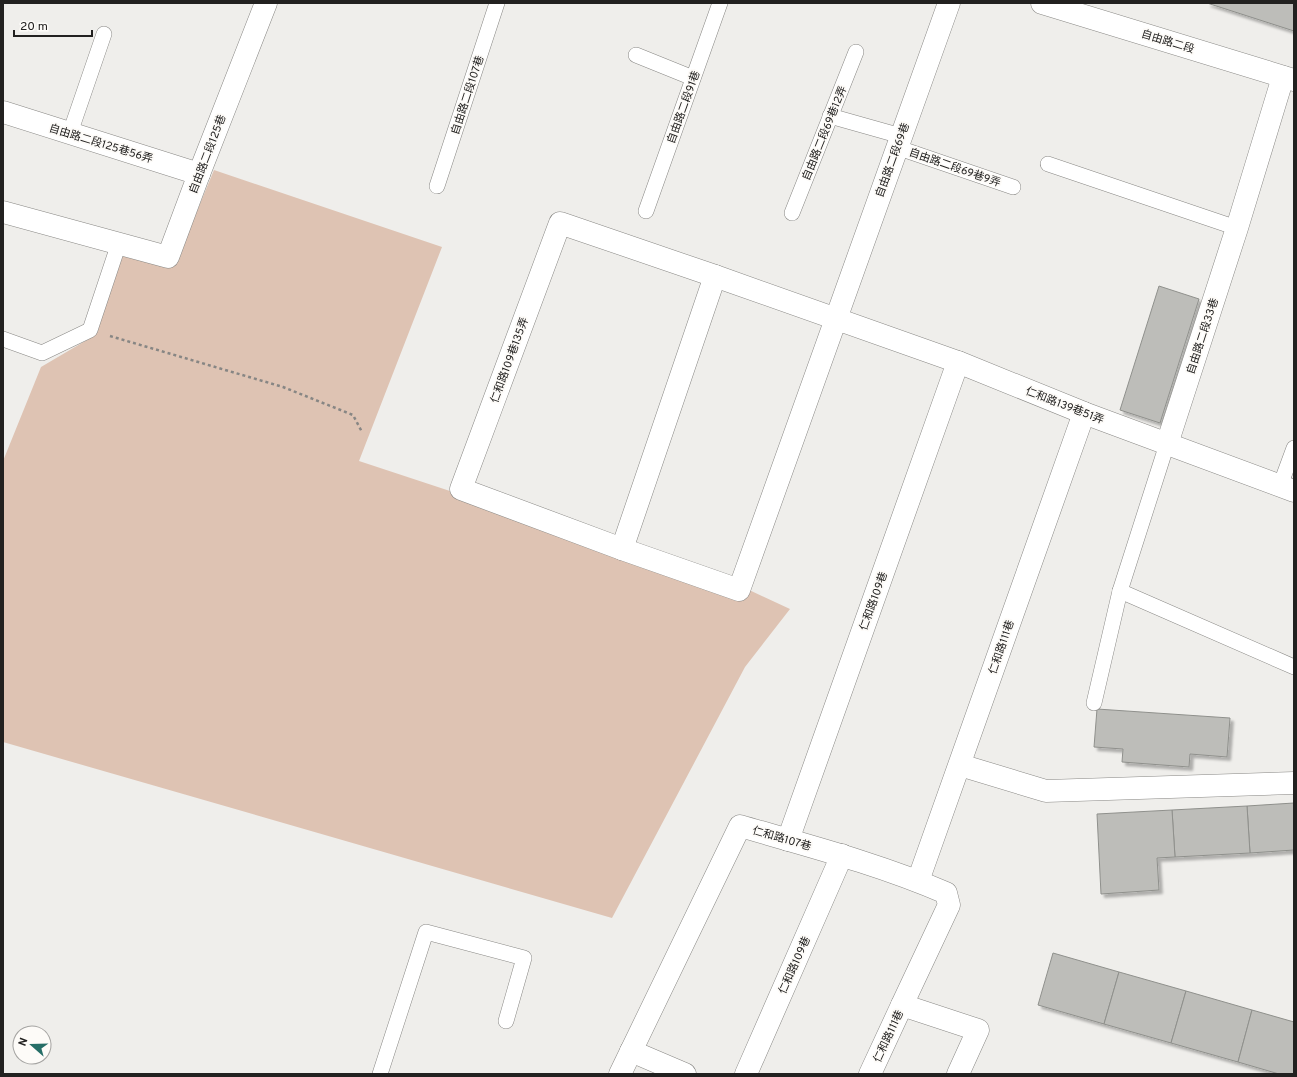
<svg xmlns="http://www.w3.org/2000/svg" width="1297" height="1077" font-family="Overpass,'Noto Sans TC',sans-serif">
  <defs>
    <filter id="shadow"><feDropShadow dx="3.5" dy="3.5" stdDeviation="1" flood-color="#0004"/></filter>
  </defs>
  <rect width="100%" height="100%" fill="#efeeeb"/>
  <!-- green -->
  <path fill="#dec3b3" d="M 214,170 L 442,247 L 359,461 L 747,589 L 790,609 L 745,667 L 612,918 L 3,742 L 3,461 L 41,367 L 92,337 L 122,248 L 175,264 Z"/>
  <!-- building -->
  <g fill="#bdbdb9" stroke="#8f908c" filter="url(#shadow)">
    <path d="M 1207,3 L 1294,3 L 1294,31 Z"/>
    <path d="M 1159,286 L 1199,299 L 1160,423 L 1120,410 Z"/>
    <path d="M 1097,709 L 1230,718 L 1227,757 L 1190,754 L 1189,767 L 1122,762 L 1123,749 L 1094,747 Z"/>
    <path d="M 1294,803 L 1294,850 L 1250,853 L 1247,806 Z"/>
    <path d="M 1247,806 L 1250,853 L 1175,857 L 1172,810 Z"/>
    <path d="M 1172,810 L 1175,857 L 1157,858 L 1159,890 L 1101,894 L 1097,814 Z"/>
    <path d="M 1053,953 L 1119,972 L 1104,1024 L 1038,1005 Z"/>
    <path d="M 1119,972 L 1186,991 L 1171,1043 L 1104,1024 Z"/>
    <path d="M 1186,991 L 1252,1010 L 1238,1062 L 1171,1043 Z"/>
    <path d="M 1252,1010 L 1294,1022 L 1294,1074 L 1279,1074 L 1238,1062 Z"/>
  </g>
  <g fill="none" stroke-linecap="round" stroke-linejoin="round">
    <defs>
      <g id="lane">
        <path d="M 636,55 L 693,78"/>
        <path d="M 830,116 L 901,136"/>
        <path d="M 70,133 L 104,34"/>
        <path d="M 896,147 L 1013,187"/>
        <path d="M 1048,164 L 1237,228"/>
        <path d="M 437,186 L 497,3"/>
        <path d="M 646,211 L 720,3"/>
        <path d="M 792,213 L 856,52"/>
        <path d="M 3,339 L 42,353 L 90,330 L 119,243"/>
        <path d="M 1280,486 L 1294,448"/>
        <path d="M 1120,591 L 1294,667"/>
        <path d="M 1094,703 L 1120,591 L 1167,444"/>
        <path d="M 380,1074 L 426,932 L 524,958 L 506,1021"/>
      </g>
      <g id="street">
        <path d="M 949,3 C 878,198 809,394 739,590 L 622,549 L 461,489 L 560,223 L 715,276 L 958,362 L 1084,413 L 1294,491"/>
        <path d="M 1042,3 L 1294,80"/>
        <path d="M 3,112 L 199,174"/>
        <path d="M 3,212 L 168,257 L 199,174 L 266,3"/>
        <path d="M 1167,444 L 1237,228 L 1283,77"/>
        <path d="M 622,549 L 715,276"/>
        <path d="M 960,765 L 1046,791 L 1294,783"/>
        <path d="M 788,840 L 958,362"/>
        <path d="M 918,881 L 1084,413"/>
        <path d="M 631,1051 L 685,1074"/>
        <path d="M 620,1074 L 740,826 C 809,846 879,864 946,893 L 949,905 L 902,1005"/>
        <path d="M 746,1074 L 842,855"/>
        <path d="M 870,1074 L 902,1005 L 978,1030 L 958,1074"/>
      </g>
    </defs>
    <!-- lane casing -->
    <use href="#lane" stroke="#898885" stroke-width="16"/>
    <!-- street casing -->
    <use href="#street" stroke="#898885" stroke-width="23"/>
    <!-- path -->
    <path stroke="#878684" stroke-width="2.5" stroke-dasharray="3 3" stroke-linecap="butt" d="M 110,336 L 283,387 L 353,415 L 362,432"/>
    <!-- lane -->
    <use href="#lane" stroke="#fff" stroke-width="15"/>
    <!-- street -->
    <use href="#street" stroke="#fff" stroke-width="22"/>
  </g>
  <g text-anchor="middle" stroke-width="3.5" stroke-linejoin="round" paint-order="stroke">
    <!-- street labels -->
    <g font-size="11" fill="#222120" stroke="#fdfbf8">
      <text transform="translate(1168 41) rotate(17)" y="4">自由路二段</text>
      <text transform="translate(467 95) rotate(-72)" y="4">自由路二段107巷</text>
      <text transform="translate(683 107) rotate(-70)" y="4">自由路二段91巷</text>
      <text transform="translate(824 133) rotate(-68)" y="4">自由路二段69巷12弄</text>
      <text transform="translate(101 143) rotate(17)" y="4">自由路二段125巷56弄</text>
      <text transform="translate(207 154) rotate(-69)" y="4">自由路二段125巷</text>
      <text transform="translate(892 160) rotate(-70)" y="4">自由路二段69巷</text>
      <text transform="translate(955 167) rotate(19)" y="4">自由路二段69巷9弄</text>
      <text transform="translate(1202 336) rotate(-72)" y="4">自由路二段33巷</text>
      <text transform="translate(509 360) rotate(-70)" y="4">仁和路109巷135弄</text>
      <text transform="translate(1065 405) rotate(21)" y="4">仁和路139巷51弄</text>
      <text transform="translate(873 601) rotate(-70)" y="4">仁和路109巷</text>
      <text transform="translate(1001 647) rotate(-71)" y="4">仁和路111巷</text>
      <text transform="translate(782 838) rotate(16)" y="4">仁和路107巷</text>
      <text transform="translate(794 965) rotate(-66)" y="4">仁和路109巷</text>
      <text transform="translate(888 1036) rotate(-65)" y="4">仁和路111巷</text>
    </g>
  </g>
  <!-- border -->
  <rect width="1297" height="1077" fill="none" stroke="#222120" stroke-width="8"/>
  <!-- north arrow -->
  <g transform="translate(32 1045) rotate(290)"><circle r="19" fill="#fdfbf8" stroke="#a5a4a2"/>
  <path d="M0-3L7 15L0 10L-7 15Z" fill="#266e67"/>
  <text y="-6" font-size="11" font-weight="bold" text-anchor="middle" fill="#222120">N</text>
  </g>
  <!-- scale -->
  <path d="M14 30v6h78v-6" fill="none" stroke="#222120" stroke-width="2"/>
  <text x="20" y="30" font-size="12" fill="#222120" stroke="#fdfbf8" stroke-width="3" paint-order="stroke">20 m</text>
</svg>
